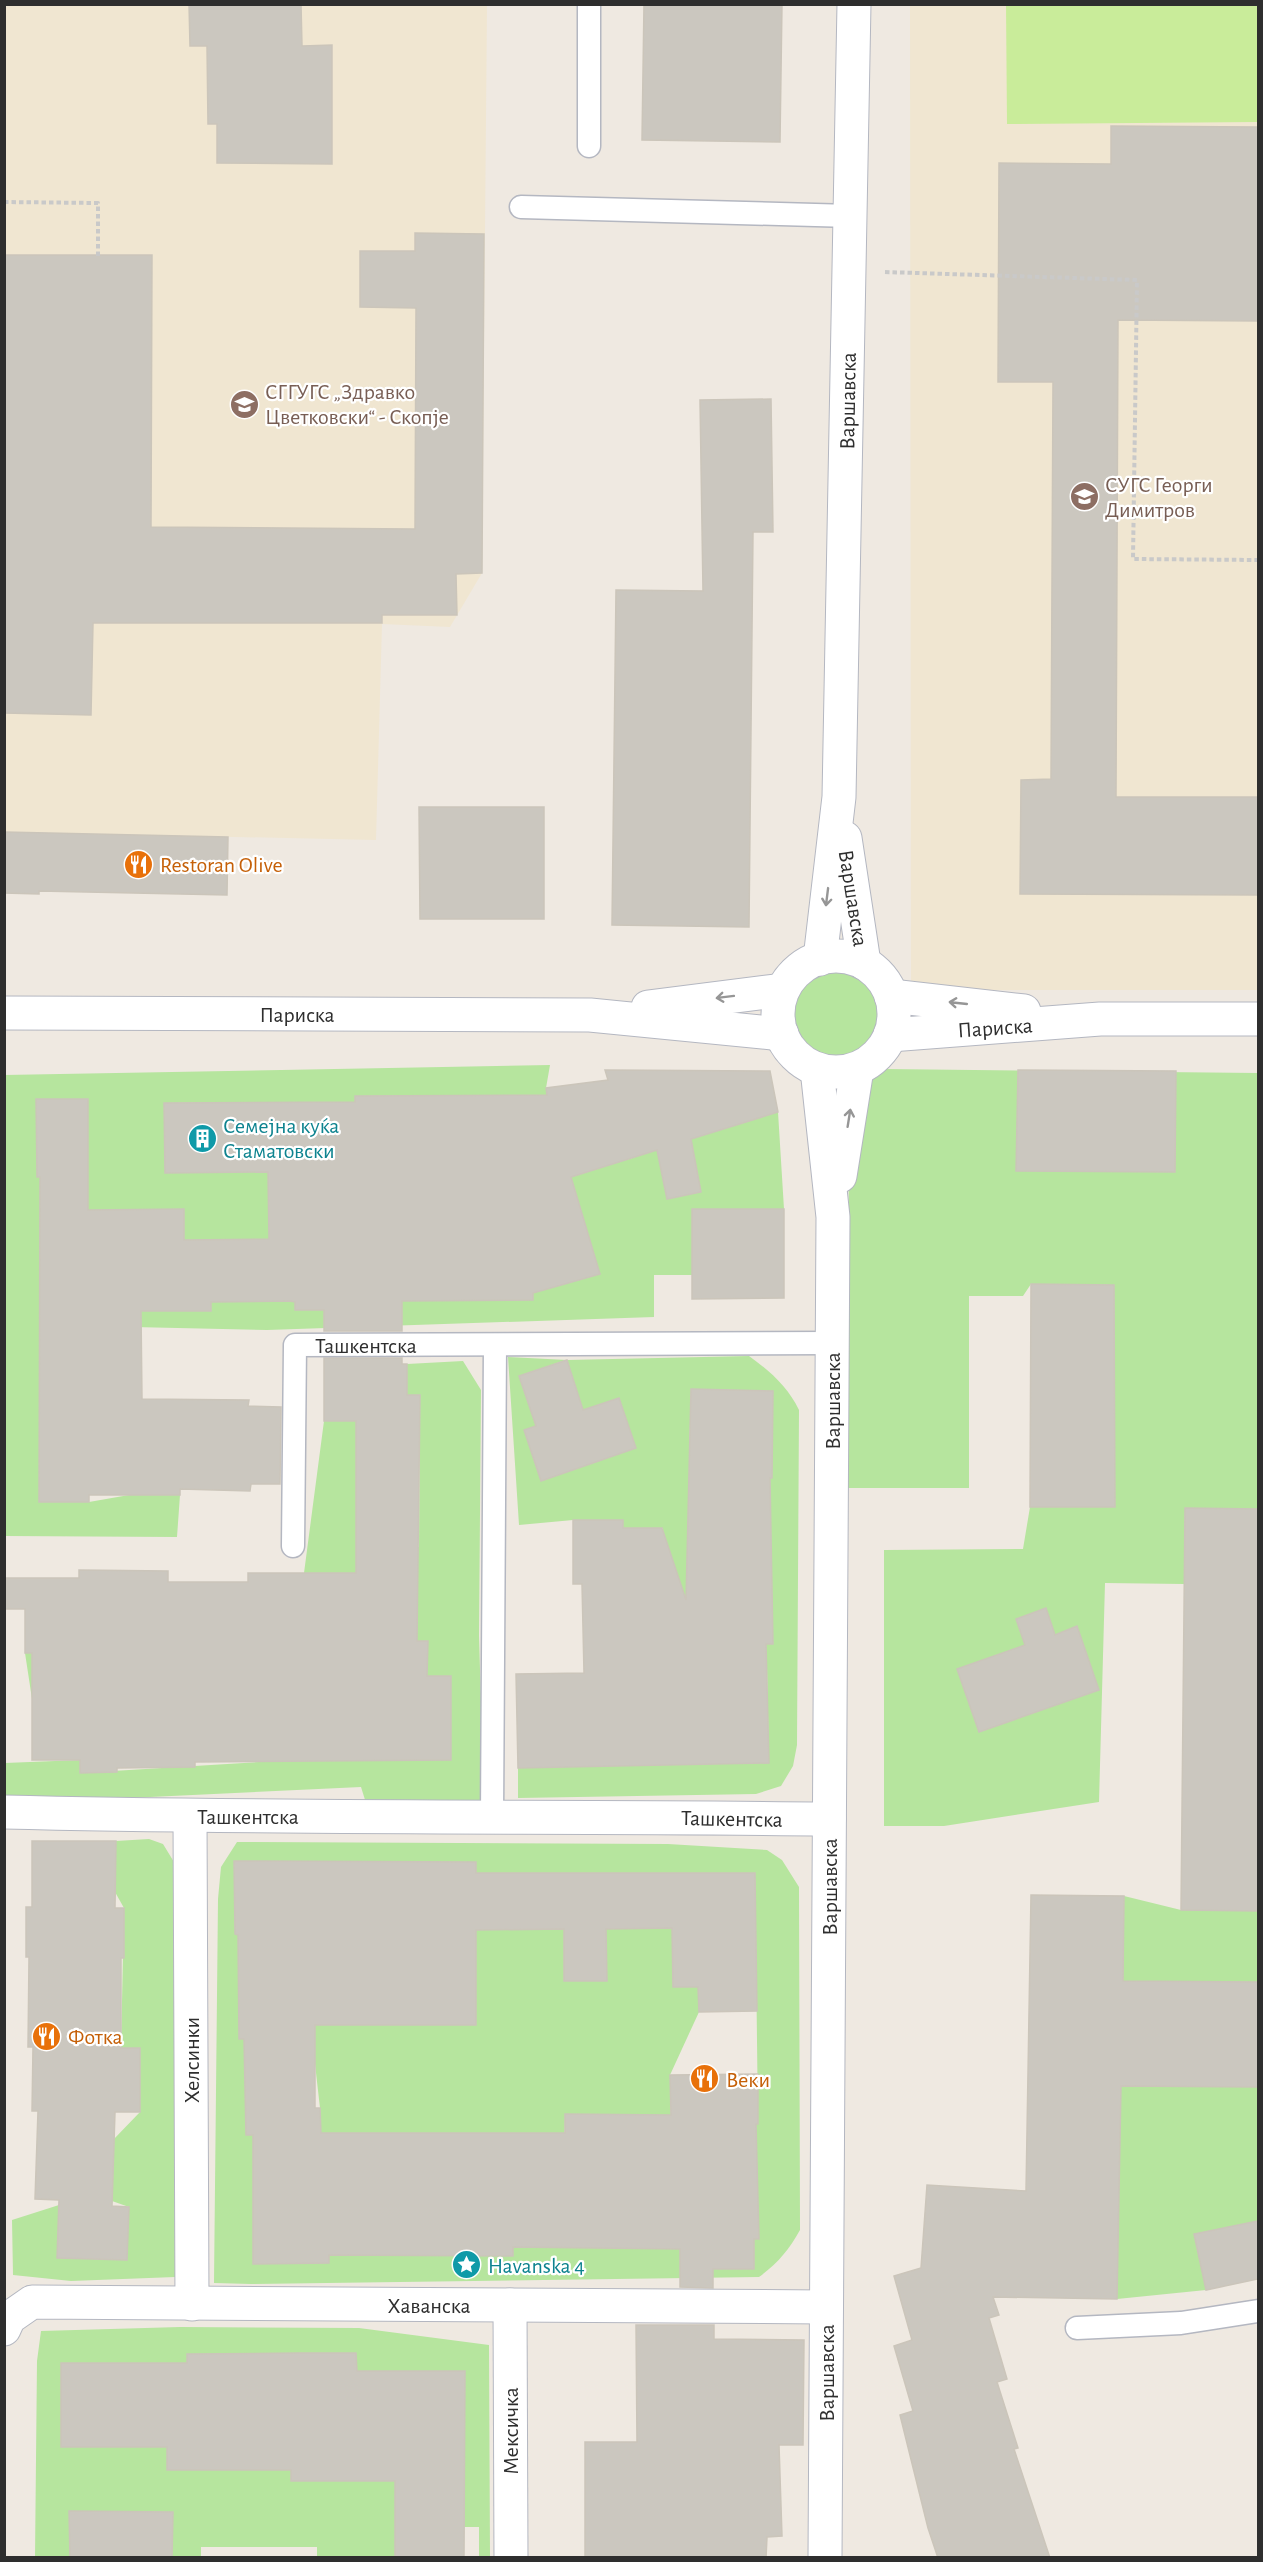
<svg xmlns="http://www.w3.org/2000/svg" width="1263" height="2562" font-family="'Alegreya Sans',sans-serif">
  <rect width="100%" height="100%" fill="#efe9e1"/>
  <!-- education -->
  <g fill="#f0e6d1">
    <path d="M 5,5 L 487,5 L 482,573 L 450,627 L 382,624 L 376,840 L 5,832 Z"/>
    <path d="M 910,5 L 1258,5 L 1258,990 L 911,990 Z"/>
  </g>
  <!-- green -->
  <g fill="#b6e59e" fill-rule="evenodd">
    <circle cx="840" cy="1013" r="49"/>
    <path d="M 550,1065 L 546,1088 L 554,1147 L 626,1160 L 657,1150 L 667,1199 L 701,1192 L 691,1139 L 778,1112 L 784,1209 L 692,1210 L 692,1275 L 654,1275 L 654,1317 L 267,1330 L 88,1326 L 88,1235 L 40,1234 L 39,1353 L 89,1353 L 39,1502 L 89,1502 L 129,1495 L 180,1495 L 177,1537 L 5,1536 L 4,1075 ZM 510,1095 L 355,1184 L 355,1096 ZM 36,1099 L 88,1099 L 88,1176 L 37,1177 ZM 316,1102 L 316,1171 L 165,1172 L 164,1103 ZM 574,1187 L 599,1274 L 523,1202 ZM 269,1206 L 533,1244 L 533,1300 L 432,1301 L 402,1289 L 291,1302 L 290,1291 L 269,1291 ZM 184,1209 L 184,1240 L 164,1310 L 144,1210 Z"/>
    <path d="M 885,1069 L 1258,1073 L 1258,1509 L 1185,1508 L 1184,1584 L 1105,1583 L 1099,1802 L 944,1826 L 884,1826 L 884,1550 L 1023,1549 L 1030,1507 L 1114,1507 L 1114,1285 L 1031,1284 L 1023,1296 L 969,1296 L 969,1488 L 848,1488 L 849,1082 Z"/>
    <path d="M 749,1356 C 770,1371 788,1387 799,1410 L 797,1745 L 793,1766 L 781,1786 L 756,1794 L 518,1798 L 518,1768 L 769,1762 L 767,1668 L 759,1644 L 773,1644 L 717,1621 L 645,1622 L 664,1584 L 663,1528 L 623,1528 L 623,1520 L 573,1520 L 519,1525 L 508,1357 L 567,1360 ZM 566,1360 L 583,1410 L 619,1398 L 636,1448 L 541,1480 L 525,1430 L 536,1426 L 519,1376 ZM 691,1389 L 773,1391 L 771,1478 L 689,1457 Z"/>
    <path d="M 463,1361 L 481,1390 L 479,1636 L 484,1801 L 366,1803 L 361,1787 L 108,1799 L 5,1799 L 5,1763 L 80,1760 L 80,1773 L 276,1761 L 32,1699 L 25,1653 L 78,1653 L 417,1641 L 304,1573 L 324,1421 L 356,1421 L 356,1547 L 419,1547 L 420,1395 L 407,1395 L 407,1364 Z"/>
    <path d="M 149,1839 L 163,1844 L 174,1862 L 175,2277 L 71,2281 L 13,2275 L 12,2220 L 59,2205 L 57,2258 L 127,2260 L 129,2207 L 112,2201 L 114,2139 L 140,2112 L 140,2048 L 121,2048 L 124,1908 L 115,1892 L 116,1841 Z"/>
    <path d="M 237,1842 L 668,1844 L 767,1850 L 782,1860 L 799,1887 L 800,2230 C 789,2250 777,2264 759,2277 L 251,2284 L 214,2283 L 218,1899 L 221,1867 ZM 234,1861 L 318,1861 L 319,1980 L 314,1981 L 314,2039 L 239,2039 L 239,1982 L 252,1935 L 235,1934 ZM 351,1862 L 476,1862 L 476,2025 L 351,2025 ZM 508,1873 L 657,1873 L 657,1928 L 606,1929 L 606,1981 L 564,1981 L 564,1929 L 508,1929 ZM 755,1873 L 758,2124 L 671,2125 L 670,2075 L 699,2012 L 698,1987 L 673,1987 L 671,1874 ZM 315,2064 L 320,2108 L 321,2135 L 328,2136 L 329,2263 L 253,2264 L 253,2158 L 259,2135 L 246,2134 L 245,2065 ZM 565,2114 L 648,2115 L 648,2194 L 564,2168 ZM 354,2133 L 513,2133 L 513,2256 L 354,2255 ZM 756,2151 L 759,2239 L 754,2239 Z"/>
    <path d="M 1124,1896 L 1181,1910 L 1258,1911 L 1258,1982 L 1165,1981 L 1164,2086 L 1258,2087 L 1258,2221 L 1195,2234 L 1206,2290 L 1117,2299 Z"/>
    <path d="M 180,2327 L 359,2328 L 489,2345 L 490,2557 L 479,2557 L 479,2527 L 464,2527 L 465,2372 L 395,2450 L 395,2557 L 317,2557 L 317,2547 L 201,2547 L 201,2557 L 172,2557 L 172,2512 L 70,2511 L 70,2557 L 35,2558 L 37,2361 L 41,2331 ZM 300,2353 L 356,2353 L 357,2394 L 364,2481 L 291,2481 L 291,2434 ZM 187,2354 L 243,2354 L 242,2470 L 167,2470 L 167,2403 L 188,2403 ZM 61,2363 L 133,2363 L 133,2447 L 61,2447 Z"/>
  </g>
  <!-- pitch -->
  <path fill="#c9ec9a" d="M 1006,5 L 1258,5 L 1258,122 L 1007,124 Z"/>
  <!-- building -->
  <g fill="#cbc7bf" stroke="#cbc5ba" stroke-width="1.5">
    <path d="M 189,4 L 301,4 L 302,46 L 332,45 L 332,164 L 217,163 L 217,124 L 208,124 L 207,46 L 190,46 Z"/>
    <path d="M 644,4 L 782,4 L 780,142 L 642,140 Z"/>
    <path d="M 1111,126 L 1258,127 L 1258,321 L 1118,320 L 1116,797 L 1258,797 L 1258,895 L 1020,894 L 1021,780 L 1051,779 L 1053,382 L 998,382 L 999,163 L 1111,164 Z"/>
    <path d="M 415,233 L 484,234 L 482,573 L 456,574 L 457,615 L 382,615 L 382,623 L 93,623 L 91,715 L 4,713 L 4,255 L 152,255 L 151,527 L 415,529 L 416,308 L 360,307 L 360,251 L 415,251 Z"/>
    <path d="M 771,399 L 773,532 L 753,532 L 749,927 L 612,925 L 616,590 L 703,591 L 700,400 Z"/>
    <path d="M 419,807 L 544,807 L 544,919 L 420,919 Z"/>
    <path d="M 4,832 L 228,837 L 227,895 L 39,891 L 39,894 L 4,893 Z"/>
    <path d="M 605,1070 L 770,1071 L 778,1112 L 691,1139 L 701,1192 L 667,1199 L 657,1150 L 571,1177 L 600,1274 L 533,1293 L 533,1300 L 402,1301 L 402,1331 L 324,1331 L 324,1310 L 295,1310 L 295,1302 L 290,1301 L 211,1302 L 211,1311 L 141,1311 L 142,1399 L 249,1400 L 248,1406 L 281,1407 L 280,1484 L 251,1484 L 250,1491 L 180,1489 L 180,1495 L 89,1495 L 89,1502 L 39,1502 L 40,1177 L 37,1177 L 36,1099 L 88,1099 L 88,1210 L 184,1209 L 184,1240 L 269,1239 L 268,1172 L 165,1173 L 164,1103 L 355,1102 L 355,1096 L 547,1095 L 546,1088 L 608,1080 Z"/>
    <path d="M 1018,1070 L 1176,1071 L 1175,1172 L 1016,1171 Z"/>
    <path d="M 692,1209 L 784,1209 L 784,1298 L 692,1299 Z"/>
    <path d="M 1031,1284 L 1114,1285 L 1115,1507 L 1030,1507 Z"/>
    <path d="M 324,1358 L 402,1358 L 402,1364 L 407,1364 L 407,1395 L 420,1395 L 417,1641 L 428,1641 L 427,1676 L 451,1676 L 451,1760 L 195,1762 L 195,1767 L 117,1768 L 117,1772 L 80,1773 L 80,1760 L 32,1760 L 32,1653 L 25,1653 L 25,1609 L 4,1609 L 4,1578 L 79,1578 L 79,1570 L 168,1571 L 168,1582 L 248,1582 L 248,1573 L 356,1573 L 356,1421 L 324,1421 Z"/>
    <path d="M 567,1360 L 583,1410 L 619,1398 L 636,1448 L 541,1481 L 524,1430 L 536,1426 L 519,1376 Z"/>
    <path d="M 691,1389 L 773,1391 L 772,1478 L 770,1478 L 773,1644 L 766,1644 L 769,1763 L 518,1768 L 516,1674 L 584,1673 L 582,1584 L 573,1584 L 573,1520 L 623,1520 L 623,1528 L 662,1528 L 686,1600 Z"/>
    <path d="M 1185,1508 L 1258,1509 L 1258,1911 L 1181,1910 Z"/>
    <path d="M 1046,1608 L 1055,1635 L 1077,1626 L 1099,1690 L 979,1732 L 957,1669 L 1025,1645 L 1016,1619 Z"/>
    <path d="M 32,1841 L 116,1841 L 115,1908 L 124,1908 L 124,1958 L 121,1958 L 121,2048 L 140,2048 L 140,2112 L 115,2112 L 112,2206 L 129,2207 L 127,2260 L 57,2258 L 59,2200 L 35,2199 L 38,2111 L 32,2111 L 33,2047 L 28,2047 L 29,1957 L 26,1957 L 26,1907 L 32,1907 Z"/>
    <path d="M 234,1861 L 476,1862 L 476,1873 L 755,1873 L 757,2011 L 699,2012 L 698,1987 L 673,1987 L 672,1928 L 606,1929 L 607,1981 L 564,1981 L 564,1929 L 476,1930 L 476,2025 L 315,2025 L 315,2108 L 320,2108 L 321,2133 L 565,2133 L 565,2114 L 671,2115 L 670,2075 L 758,2074 L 758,2124 L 756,2124 L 759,2239 L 754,2239 L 754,2269 L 713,2269 L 713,2288 L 680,2287 L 680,2249 L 513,2247 L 513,2256 L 329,2255 L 329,2263 L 253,2264 L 253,2135 L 246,2135 L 244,2039 L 239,2039 L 238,1935 L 235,1934 Z"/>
    <path d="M 1031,1895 L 1124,1896 L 1123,1981 L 1258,1982 L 1258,2087 L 1121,2086 L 1117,2299 L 993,2297 L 999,2315 L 989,2318 L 1007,2379 L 997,2382 L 1018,2448 L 1014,2449 L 1050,2558 L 938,2558 L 928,2528 L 900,2415 L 913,2411 L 894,2346 L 912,2340 L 894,2276 L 921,2268 L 927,2185 L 1026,2191 Z"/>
    <path d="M 1258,2221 L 1258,2279 L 1206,2290 L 1194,2234 Z"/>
    <path d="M 636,2325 L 714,2325 L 714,2339 L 804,2340 L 803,2445 L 779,2445 L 782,2536 L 767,2537 L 766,2558 L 585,2558 L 585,2442 L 637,2442 Z"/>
    <path d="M 300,2353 L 356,2353 L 357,2371 L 465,2371 L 464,2558 L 395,2558 L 395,2481 L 291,2481 L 291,2470 L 167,2470 L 167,2447 L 61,2447 L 61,2363 L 187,2363 L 187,2354 Z"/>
    <path d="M 69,2511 L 173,2512 L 172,2558 L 70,2558 Z"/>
  </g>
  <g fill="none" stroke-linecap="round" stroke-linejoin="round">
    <defs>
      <g id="lane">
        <path d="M 589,146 L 589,4"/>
        <path d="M 521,207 L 851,216"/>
        <path d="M 293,1546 L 295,1345 L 832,1343"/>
        <path d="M 492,1816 L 495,1345"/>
        <path d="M 1077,2328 L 1181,2323 L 1258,2311"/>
      </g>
      <g id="street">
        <path d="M 4,1812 C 279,1819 554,1816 829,1819"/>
        <path d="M 190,1817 L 192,2304"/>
        <path d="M 510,2305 L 511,2558"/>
        <path d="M 4,2329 L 9,2318 L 32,2302 L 826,2307"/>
      </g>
      <g id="secondary">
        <path d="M 845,838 L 864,963"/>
        <circle cx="836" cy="1014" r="58"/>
        <path d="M 820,959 L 839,797 L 854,4"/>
        <path d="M 891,996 L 1024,1011"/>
        <path d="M 648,1007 L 783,990"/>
        <path d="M 4,1013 L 590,1015 L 782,1034"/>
        <path d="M 890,1035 L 1100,1019 L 1258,1019"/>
        <path d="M 817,1069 L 833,1217 L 825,2558"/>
        <path d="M 840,1176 L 857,1069"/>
      </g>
    </defs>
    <!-- lane casing -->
    <use href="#lane" stroke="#b4b7c1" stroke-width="25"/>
    <!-- street casing -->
    <use href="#street" stroke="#b4b7c1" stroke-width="35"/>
    <!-- secondary casing -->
    <use href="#secondary" stroke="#b4b7c1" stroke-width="35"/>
    <!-- path -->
    <g stroke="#c9c9c9" stroke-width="4" stroke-dasharray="4.5 3" stroke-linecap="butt">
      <path d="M 4,202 L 98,203 L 98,256"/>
      <path d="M 885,272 L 1137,280 L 1133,559 L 1258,560"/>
    </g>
    <!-- lane -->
    <use href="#lane" stroke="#fff" stroke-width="22"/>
    <!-- street -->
    <use href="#street" stroke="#fff" stroke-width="33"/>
    <!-- secondary -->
    <use href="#secondary" stroke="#fff" stroke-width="33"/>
  </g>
  <!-- one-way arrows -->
  <defs><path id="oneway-shaft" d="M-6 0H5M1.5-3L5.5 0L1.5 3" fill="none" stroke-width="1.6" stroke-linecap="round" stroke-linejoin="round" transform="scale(1.5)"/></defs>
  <g stroke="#969696">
    <use href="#oneway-shaft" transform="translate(827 897) rotate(97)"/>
    <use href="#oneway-shaft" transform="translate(725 997) rotate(173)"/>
    <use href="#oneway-shaft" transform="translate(958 1003) rotate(-174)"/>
    <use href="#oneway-shaft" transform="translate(849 1118) rotate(-81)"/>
  </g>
  <!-- icons -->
  <defs>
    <symbol id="school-disc" viewBox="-11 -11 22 22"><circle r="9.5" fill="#8d6e63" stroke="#fff"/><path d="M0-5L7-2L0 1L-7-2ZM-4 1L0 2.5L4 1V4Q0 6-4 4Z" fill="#fff"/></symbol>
    <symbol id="restaurant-disc" viewBox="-11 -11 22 22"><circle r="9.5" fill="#e8710a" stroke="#fff"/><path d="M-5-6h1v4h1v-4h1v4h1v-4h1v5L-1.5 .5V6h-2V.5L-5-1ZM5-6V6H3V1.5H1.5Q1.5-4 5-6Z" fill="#fff"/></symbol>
    <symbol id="building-disc" viewBox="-11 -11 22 22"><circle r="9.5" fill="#0f9aa8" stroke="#fff"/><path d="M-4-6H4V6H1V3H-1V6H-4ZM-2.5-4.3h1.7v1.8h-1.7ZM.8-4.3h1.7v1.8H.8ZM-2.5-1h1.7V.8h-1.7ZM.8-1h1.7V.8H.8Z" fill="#fff"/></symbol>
    <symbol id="sight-disc" viewBox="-11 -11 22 22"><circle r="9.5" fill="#0f9aa8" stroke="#fff"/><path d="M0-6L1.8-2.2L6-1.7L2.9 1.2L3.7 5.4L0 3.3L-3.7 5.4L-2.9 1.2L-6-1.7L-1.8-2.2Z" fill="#fff"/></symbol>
  </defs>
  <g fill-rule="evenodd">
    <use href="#school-disc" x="228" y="388" width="33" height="33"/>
    <use href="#school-disc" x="1068" y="480" width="33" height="33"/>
    <use href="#restaurant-disc" x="122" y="848" width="33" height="33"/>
    <use href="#building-disc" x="186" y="1122" width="33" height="33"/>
    <use href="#restaurant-disc" x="30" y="2020" width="33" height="33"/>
    <use href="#restaurant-disc" x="688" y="2062" width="33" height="33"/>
    <use href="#sight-disc" x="450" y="2248" width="33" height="33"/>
  </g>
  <g text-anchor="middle" stroke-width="4.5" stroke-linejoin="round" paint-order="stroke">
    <!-- education labels -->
    <g font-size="22" fill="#785e54" stroke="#fff" text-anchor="start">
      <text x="265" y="399">СГГУГС „Здравко<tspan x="265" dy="25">Цветковски“ - Скопје</tspan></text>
      <text x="1105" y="492">СУГС Георги<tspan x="1105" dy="25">Димитров</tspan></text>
    </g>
    <!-- street labels -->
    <g font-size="22" fill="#2e2e2e" stroke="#fff">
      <text transform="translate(847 401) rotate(-89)" y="8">Варшавска</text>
      <text transform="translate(854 898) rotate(81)" y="8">Варшавска</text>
      <text x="297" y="1022">Париска</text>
      <text transform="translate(995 1027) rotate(-4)" y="8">Париска</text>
      <text x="366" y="1353">Ташкентска</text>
      <text transform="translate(832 1401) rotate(-90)" y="8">Варшавска</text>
      <text x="248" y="1824">Ташкентска</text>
      <text transform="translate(732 1818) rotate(1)" y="8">Ташкентска</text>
      <text transform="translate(829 1887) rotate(-90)" y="8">Варшавска</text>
      <text transform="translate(191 2060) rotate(-90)" y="8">Хелсинки</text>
      <text x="429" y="2313">Хаванска</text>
      <text transform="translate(826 2373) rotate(-90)" y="8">Варшавска</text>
      <text transform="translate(510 2431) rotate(-90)" y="8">Мексичка</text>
    </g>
    <!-- food labels -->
    <g font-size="22" fill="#c56008" stroke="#fff" text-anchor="start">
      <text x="160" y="872">Restoran Olive</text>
      <text x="68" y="2044">Фотка</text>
      <text x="726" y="2087">Веки</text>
    </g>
    <!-- culture labels -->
    <g font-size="22" fill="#0d838f" stroke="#fff" text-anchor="start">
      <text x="223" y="1133">Семејна куќа<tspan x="223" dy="25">Стаматовски</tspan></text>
      <text x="488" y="2273">Havanska 4</text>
    </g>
  </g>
  <!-- border -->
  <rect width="1263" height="2562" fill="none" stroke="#2e2e2e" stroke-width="12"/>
</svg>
